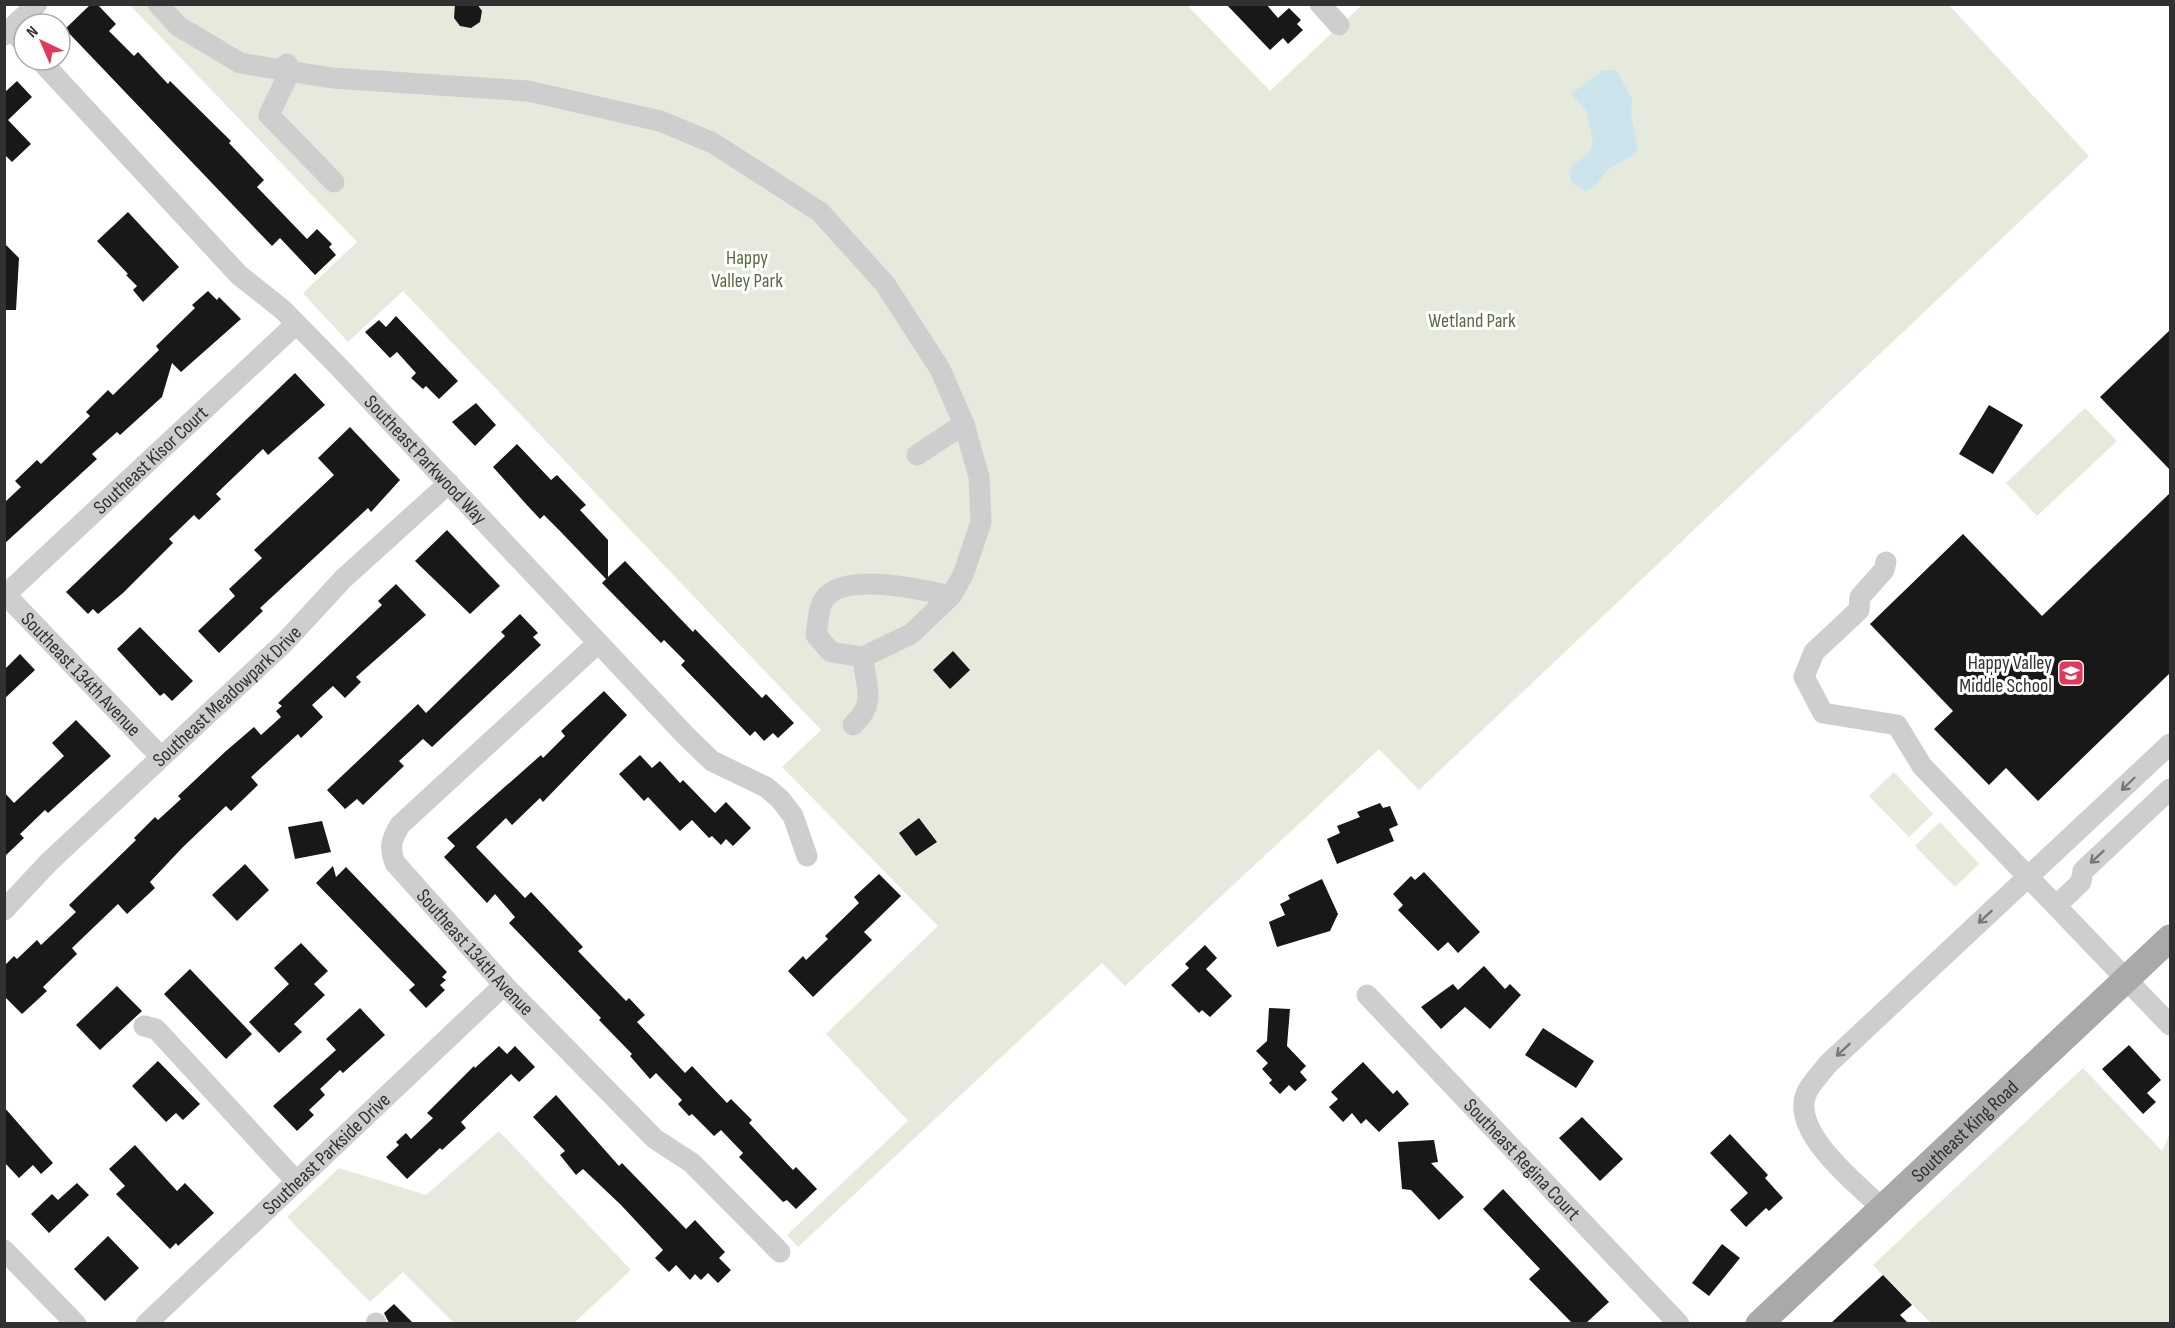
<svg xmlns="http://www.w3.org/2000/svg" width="2175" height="1328" font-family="'Sofia Sans Condensed',sans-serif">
  <rect width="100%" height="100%" fill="#fff"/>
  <!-- green -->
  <g fill="#e6eadd">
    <path d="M 130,5 L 1187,5 L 1270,91 L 1362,5 L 1949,5 L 2089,156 L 1419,790 L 1379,749 L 1125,986 L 1102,963 L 798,1247 L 787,1235 L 908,1121 L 826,1034 L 938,926 L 782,767 L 821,730 L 403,291 L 348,342 L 303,293 L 357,242 Z"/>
    <path d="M 2085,408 L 2117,441 L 2037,516 L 2006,483 Z"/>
    <path d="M 1894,772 L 1933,814 L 1909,837 L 1869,796 Z"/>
    <path d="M 1940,822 L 1979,864 L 1955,887 L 1915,846 Z"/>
    <path d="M 2083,1068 L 2162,1151 L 2170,1133 L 2170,1323 L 1931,1323 L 1873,1265 Z"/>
    <path d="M 499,1131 L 631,1270 L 574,1323 L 454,1323 L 403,1272 L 370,1302 L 287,1217 L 339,1168 L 426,1195 Z"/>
  </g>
  <!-- water -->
  <path fill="#cce4ec" d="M 1603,70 L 1614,70 L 1618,73 L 1632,99 L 1631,115 L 1638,149 C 1630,160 1620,161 1610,168 C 1600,176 1599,188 1585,191 L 1572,182 L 1569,173 L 1573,165 L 1590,151 L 1593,142 L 1586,110 L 1571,94 Z"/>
  <!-- building -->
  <g fill="#181818">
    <path d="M 91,4 L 97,4 L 116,24 L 109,31 L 134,56 L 138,52 L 168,84 L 170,81 L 231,141 L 229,143 L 264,180 L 257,187 L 307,239 L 317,229 L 332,244 L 329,247 L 336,255 L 315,275 L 280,238 L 272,246 L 65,29 Z"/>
    <path d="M 455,4 L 477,4 L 482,11 L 480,22 L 471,28 L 460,26 L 454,18 Z"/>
    <path d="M 1226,4 L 1266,4 L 1278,18 L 1289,8 L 1301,20 L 1297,24 L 1303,30 L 1288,44 L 1283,38 L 1270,50 Z"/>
    <path d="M 17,81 L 32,97 L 8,120 L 31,144 L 12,162 L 4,154 L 4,93 Z"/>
    <path d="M 128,212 L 179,267 L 143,302 L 133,290 L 137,286 L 126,275 L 128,274 L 97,241 Z"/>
    <path d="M 4,243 L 19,258 L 16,310 L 4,310 Z"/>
    <path d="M 208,291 L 217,300 L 219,297 L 241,319 L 181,372 L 172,363 L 162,397 L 120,435 L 117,432 L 92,454 L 97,459 L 4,544 L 4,503 L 21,487 L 15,481 L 37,460 L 41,464 L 90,416 L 86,412 L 108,390 L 113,395 L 159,350 L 156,346 L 195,308 L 192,305 Z"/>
    <path d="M 396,316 L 458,381 L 439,399 L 426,386 L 423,389 L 411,378 L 416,373 L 397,352 L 390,358 L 365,332 L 379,320 L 386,327 Z"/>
    <path d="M 2170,330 L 2170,470 L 2100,397 Z"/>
    <path d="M 295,373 L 325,405 L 268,455 L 263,449 L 216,494 L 221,499 L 199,520 L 194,515 L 169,539 L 173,543 L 123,593 L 98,614 L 93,609 L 88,614 L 66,592 Z"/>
    <path d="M 476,403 L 496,425 L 475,446 L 452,422 Z"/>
    <path d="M 1989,405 L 2023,425 L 1993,474 L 1959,454 Z"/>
    <path d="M 350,427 L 400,480 L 371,512 L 368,508 L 260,608 L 263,611 L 219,653 L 198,631 L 235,596 L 229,589 L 262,558 L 254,550 L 334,475 L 318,458 Z"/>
    <path d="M 517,444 L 551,480 L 557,475 L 586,505 L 580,510 L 608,540 L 608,577 L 625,561 L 693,632 L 695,629 L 762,698 L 766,694 L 794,723 L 778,738 L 773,733 L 764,741 L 755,731 L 750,736 L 681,665 L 685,661 L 664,640 L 661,643 L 602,583 L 606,579 L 559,530 L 544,515 L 540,519 L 526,504 L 493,467 Z"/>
    <path d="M 2170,493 L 2170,673 L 2038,801 L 2006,768 L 1989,785 L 1934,729 L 1953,711 L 1870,624 L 1963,534 L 2042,616 Z"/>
    <path d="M 447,530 L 500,586 L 470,614 L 415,561 Z"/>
    <path d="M 396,584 L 426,615 L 356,677 L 361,682 L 345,698 L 333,686 L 312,705 L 323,717 L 301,738 L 298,734 L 251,777 L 258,785 L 231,811 L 226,806 L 183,847 L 150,882 L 155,888 L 127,914 L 118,904 L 72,948 L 77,954 L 43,987 L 47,991 L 22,1014 L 4,996 L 4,966 L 14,956 L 17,959 L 37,940 L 41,945 L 76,912 L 69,905 L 136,840 L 134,838 L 155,817 L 158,820 L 181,799 L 178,796 L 226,751 L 254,727 L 261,735 L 281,717 L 276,711 L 282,706 L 278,703 L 382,605 L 378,601 Z"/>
    <path d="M 520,614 L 538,633 L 533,637 L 541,645 L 432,747 L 423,739 L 399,761 L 404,766 L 363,805 L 357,799 L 345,809 L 327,790 L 418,704 L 426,713 L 505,636 L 501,632 Z"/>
    <path d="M 140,627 L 193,681 L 172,701 L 164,693 L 160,696 L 117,649 Z"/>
    <path d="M 953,651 L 970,670 L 950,689 L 933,670 Z"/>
    <path d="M 20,654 L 35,670 L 4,699 L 4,670 Z"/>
    <path d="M 604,691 L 627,715 L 543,802 L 540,798 L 512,825 L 506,818 L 476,847 L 525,898 L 531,892 L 550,912 L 583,947 L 578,951 L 626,1001 L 629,998 L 645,1015 L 637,1022 L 685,1073 L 692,1066 L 727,1103 L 731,1099 L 752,1120 L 749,1123 L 793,1170 L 796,1167 L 817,1189 L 796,1209 L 787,1200 L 783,1202 L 739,1157 L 743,1153 L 721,1130 L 714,1136 L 692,1114 L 689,1116 L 678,1104 L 682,1100 L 656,1073 L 650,1079 L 630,1056 L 632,1054 L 599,1020 L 601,1018 L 509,923 L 515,917 L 495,894 L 487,903 L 444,857 L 455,846 L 447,838 L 541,755 L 543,758 L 565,736 L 561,731 Z"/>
    <path d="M 76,720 L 111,756 L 48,813 L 45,810 L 20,834 L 24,838 L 4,857 L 4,792 L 14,803 L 64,756 L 52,743 Z"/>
    <path d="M 640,755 L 652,768 L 660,761 L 680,783 L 683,780 L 715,813 L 726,802 L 751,828 L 733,846 L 726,839 L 721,845 L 712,836 L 709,838 L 692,820 L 680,831 L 648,797 L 644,801 L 619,774 Z"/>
    <path d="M 1380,803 L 1383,808 L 1390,806 L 1398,825 L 1389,829 L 1394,841 L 1337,864 L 1327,839 L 1340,833 L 1337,826 L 1360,817 L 1357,812 Z"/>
    <path d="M 919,818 L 937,842 L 916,856 L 899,833 Z"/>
    <path d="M 322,821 L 331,852 L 295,859 L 288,827 Z"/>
    <path d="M 245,864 L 269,890 L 237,921 L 212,895 Z"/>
    <path d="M 333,866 L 336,877 L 346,867 L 447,972 L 442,977 L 446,980 L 440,985 L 445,990 L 426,1008 L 409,990 L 415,985 L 316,883 Z"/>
    <path d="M 1424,872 L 1480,932 L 1458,953 L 1448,942 L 1438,951 L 1398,910 L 1403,905 L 1393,894 L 1411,876 L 1415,880 Z"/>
    <path d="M 879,874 L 901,896 L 864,932 L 872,940 L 813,997 L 788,971 L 803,956 L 806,960 L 828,939 L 825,936 L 859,903 L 854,897 Z"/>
    <path d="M 1322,879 L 1338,914 L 1330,931 L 1277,947 L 1269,922 L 1285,915 L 1280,904 L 1290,899 L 1288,895 Z"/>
    <path d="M 301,943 L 328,971 L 314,984 L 325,995 L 294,1024 L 302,1032 L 279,1053 L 249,1022 L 289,984 L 274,968 Z"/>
    <path d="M 1205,945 L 1217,958 L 1206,969 L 1232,996 L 1210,1017 L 1202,1010 L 1199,1013 L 1171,985 L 1189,968 L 1185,964 Z"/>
    <path d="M 1484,966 L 1505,989 L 1510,984 L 1521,995 L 1490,1029 L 1465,1007 L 1441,1029 L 1421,1007 L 1453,984 L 1458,990 Z"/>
    <path d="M 190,969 L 252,1034 L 226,1059 L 164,994 Z"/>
    <path d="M 117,986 L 142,1011 L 100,1050 L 76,1025 Z"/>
    <path d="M 360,1008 L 385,1035 L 343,1073 L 340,1070 L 320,1089 L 325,1095 L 309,1110 L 314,1115 L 297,1131 L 273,1106 L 336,1050 L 326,1039 Z"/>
    <path d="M 1269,1008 L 1290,1009 L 1287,1046 L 1306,1066 L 1300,1072 L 1307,1080 L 1295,1091 L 1289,1085 L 1280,1094 L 1269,1083 L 1272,1080 L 1262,1069 L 1268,1063 L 1256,1051 L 1267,1041 Z"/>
    <path d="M 1543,1028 L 1594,1061 L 1576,1088 L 1525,1055 Z"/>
    <path d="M 2129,1045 L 2161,1080 L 2147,1093 L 2156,1102 L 2143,1114 L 2102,1069 Z"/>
    <path d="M 499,1046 L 507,1054 L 515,1046 L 535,1067 L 519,1082 L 511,1074 L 461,1122 L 466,1128 L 442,1150 L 440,1148 L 407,1179 L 386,1157 L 399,1145 L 396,1142 L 406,1133 L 411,1139 L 433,1118 L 427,1113 L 474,1066 L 475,1068 Z"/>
    <path d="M 158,1061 L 200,1104 L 183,1120 L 176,1113 L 166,1122 L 132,1086 Z"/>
    <path d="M 1363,1062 L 1393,1094 L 1397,1090 L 1409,1104 L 1379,1132 L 1366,1119 L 1361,1124 L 1352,1113 L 1343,1122 L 1329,1107 L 1338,1099 L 1331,1092 Z"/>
    <path d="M 556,1095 L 619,1166 L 622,1163 L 686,1229 L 695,1220 L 725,1252 L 719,1258 L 731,1270 L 718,1283 L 708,1273 L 701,1280 L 695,1274 L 690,1280 L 676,1265 L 669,1272 L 655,1258 L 663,1250 L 621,1205 L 583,1169 L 576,1175 L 560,1155 L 565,1151 L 533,1117 Z"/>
    <path d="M 4,1107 L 53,1163 L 41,1174 L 33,1165 L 19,1178 L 4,1162 Z"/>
    <path d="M 1582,1117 L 1623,1159 L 1600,1181 L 1559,1138 Z"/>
    <path d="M 1730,1134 L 1768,1175 L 1765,1178 L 1783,1198 L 1769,1211 L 1766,1208 L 1746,1227 L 1730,1210 L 1748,1193 L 1710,1153 Z"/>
    <path d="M 1434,1140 L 1438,1162 L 1431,1163 L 1464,1197 L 1439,1220 L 1411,1190 L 1402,1189 L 1400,1166 L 1398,1142 Z"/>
    <path d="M 135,1145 L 177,1191 L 185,1183 L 214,1213 L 178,1246 L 176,1243 L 170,1249 L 116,1194 L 125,1186 L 109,1169 Z"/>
    <path d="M 77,1183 L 89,1195 L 49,1233 L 31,1214 L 52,1194 L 58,1200 Z"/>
    <path d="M 1503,1189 L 1609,1302 L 1586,1323 L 1572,1323 L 1529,1279 L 1540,1269 L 1483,1209 Z"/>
    <path d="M 108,1236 L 139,1268 L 105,1301 L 74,1269 Z"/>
    <path d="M 1722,1244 L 1740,1258 L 1709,1296 L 1692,1283 Z"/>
    <path d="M 1883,1275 L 1912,1305 L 1900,1315 L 1908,1323 L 1831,1323 Z"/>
    <path d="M 394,1304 L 413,1323 L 389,1323 L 384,1313 Z"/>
  </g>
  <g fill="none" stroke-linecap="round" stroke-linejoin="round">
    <!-- minor -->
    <g stroke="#cecece" stroke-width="21">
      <path d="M 158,4 L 178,26 L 240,63 L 332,78 L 528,91 L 660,121 L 713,143 L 820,212 L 885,284 L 940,369 L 964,424 L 979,477 L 981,522 L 963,575 L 951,596 L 911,634 L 863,657 L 831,652 L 816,635 C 818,625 818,611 822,603 C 838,569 924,590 951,596"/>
      <path d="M 1320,4 L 1339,25"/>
      <path d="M 11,29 L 24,43"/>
      <path d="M 4,35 L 37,4"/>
      <path id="s1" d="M 40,60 L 239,275 L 283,310 L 338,366 L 686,736 L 712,761 L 766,787 L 780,799 L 793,816 L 807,856"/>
      <path d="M 287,64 L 290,71 L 269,115 L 334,182"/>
      <path d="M 917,455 L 964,424"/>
      <path d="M 1886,562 L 1884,570 L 1860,597 L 1859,610 L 1814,652 L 1804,677 L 1823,713 L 1897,725 L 1922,766 L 2170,1025"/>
      <path id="s2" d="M 4,593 L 160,756"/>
      <path id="s3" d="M 4,596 L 296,324"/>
      <path id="s4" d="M 598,643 L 400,825 C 391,840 389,847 395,863 L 504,985 L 655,1139 L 692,1163 L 780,1252"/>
      <path d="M 853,725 C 878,701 865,687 863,657"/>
      <path d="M 2057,905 L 2081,882 L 2083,871 L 2170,789"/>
      <path id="s5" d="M 4,910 L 49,862 L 284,643 L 343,579 L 449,483"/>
      <path id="s6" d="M 1367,995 L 1679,1324"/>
      <path d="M 144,1026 L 156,1029 L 296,1181"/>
      <path d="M 1882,1208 C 1857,1184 1786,1129 1808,1090 C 1813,1081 1822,1072 1828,1064 L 2170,744"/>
      <path d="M 4,1250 L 76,1324"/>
      <path id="s7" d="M 146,1324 L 504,985"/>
      <path d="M 376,1324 L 376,1323"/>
    </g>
    <!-- major -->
    <path stroke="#a9a9a9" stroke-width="27" id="s8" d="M 1759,1324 L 2170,938"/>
  </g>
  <!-- one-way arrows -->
  <defs><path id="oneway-shaft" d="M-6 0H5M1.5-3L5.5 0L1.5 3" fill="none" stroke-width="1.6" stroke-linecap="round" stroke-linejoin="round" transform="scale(1.5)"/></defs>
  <g stroke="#787878">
    <use href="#oneway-shaft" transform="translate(2128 784) rotate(136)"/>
    <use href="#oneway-shaft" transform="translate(2097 857) rotate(137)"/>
    <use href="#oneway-shaft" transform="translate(1985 917) rotate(137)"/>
    <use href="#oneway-shaft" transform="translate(1843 1050) rotate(137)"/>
  </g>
  <!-- icons -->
  <defs>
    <symbol id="school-square" viewBox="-11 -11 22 22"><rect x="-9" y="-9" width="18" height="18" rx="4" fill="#e2395b" stroke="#fff"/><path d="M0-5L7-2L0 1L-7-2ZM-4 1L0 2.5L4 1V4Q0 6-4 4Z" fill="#fff"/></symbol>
  </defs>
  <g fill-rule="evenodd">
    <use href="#school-square" x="2056" y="658" width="30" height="30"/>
  </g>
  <g text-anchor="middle" stroke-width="6" stroke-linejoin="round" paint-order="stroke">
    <!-- park labels -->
    <g font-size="20" fill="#5a6c3e" stroke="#fff">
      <text x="747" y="264">Happy<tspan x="747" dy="23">Valley Park</tspan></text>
      <text x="1472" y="327">Wetland Park</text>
    </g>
    <!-- street labels -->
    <g font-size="20" fill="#313131" stroke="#fff">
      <text dy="7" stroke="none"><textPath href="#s3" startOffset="200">Southeast Kisor Court</textPath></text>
      <text dy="7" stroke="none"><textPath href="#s1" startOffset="556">Southeast Parkwood Way</textPath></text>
      <text dy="7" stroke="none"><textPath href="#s2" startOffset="112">Southeast 134th Avenue</textPath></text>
      <text dy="7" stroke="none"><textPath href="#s5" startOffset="309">Southeast Meadowpark Drive</textPath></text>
      <text dy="7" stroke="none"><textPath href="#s4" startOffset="429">Southeast 134th Avenue</textPath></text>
      <text dy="7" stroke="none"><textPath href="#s8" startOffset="282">Southeast King Road</textPath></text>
      <text dy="7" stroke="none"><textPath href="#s7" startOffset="248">Southeast Parkside Drive</textPath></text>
      <text dy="7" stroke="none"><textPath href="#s6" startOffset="226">Southeast Regina Court</textPath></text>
    </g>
    <!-- poi labels -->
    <g font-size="20" fill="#313131" stroke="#fff" text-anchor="end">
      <text x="2052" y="669">Happy Valley<tspan x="2052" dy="23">Middle School</tspan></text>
    </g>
  </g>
  <!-- border -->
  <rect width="2175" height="1328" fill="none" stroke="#313131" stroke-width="12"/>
  <!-- north arrow -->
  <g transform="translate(42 42) rotate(316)"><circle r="28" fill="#ffffff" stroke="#adadad" stroke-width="1.5"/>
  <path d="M0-4.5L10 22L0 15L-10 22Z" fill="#e2395b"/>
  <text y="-9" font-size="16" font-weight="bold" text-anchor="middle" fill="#313131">N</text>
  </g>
</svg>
